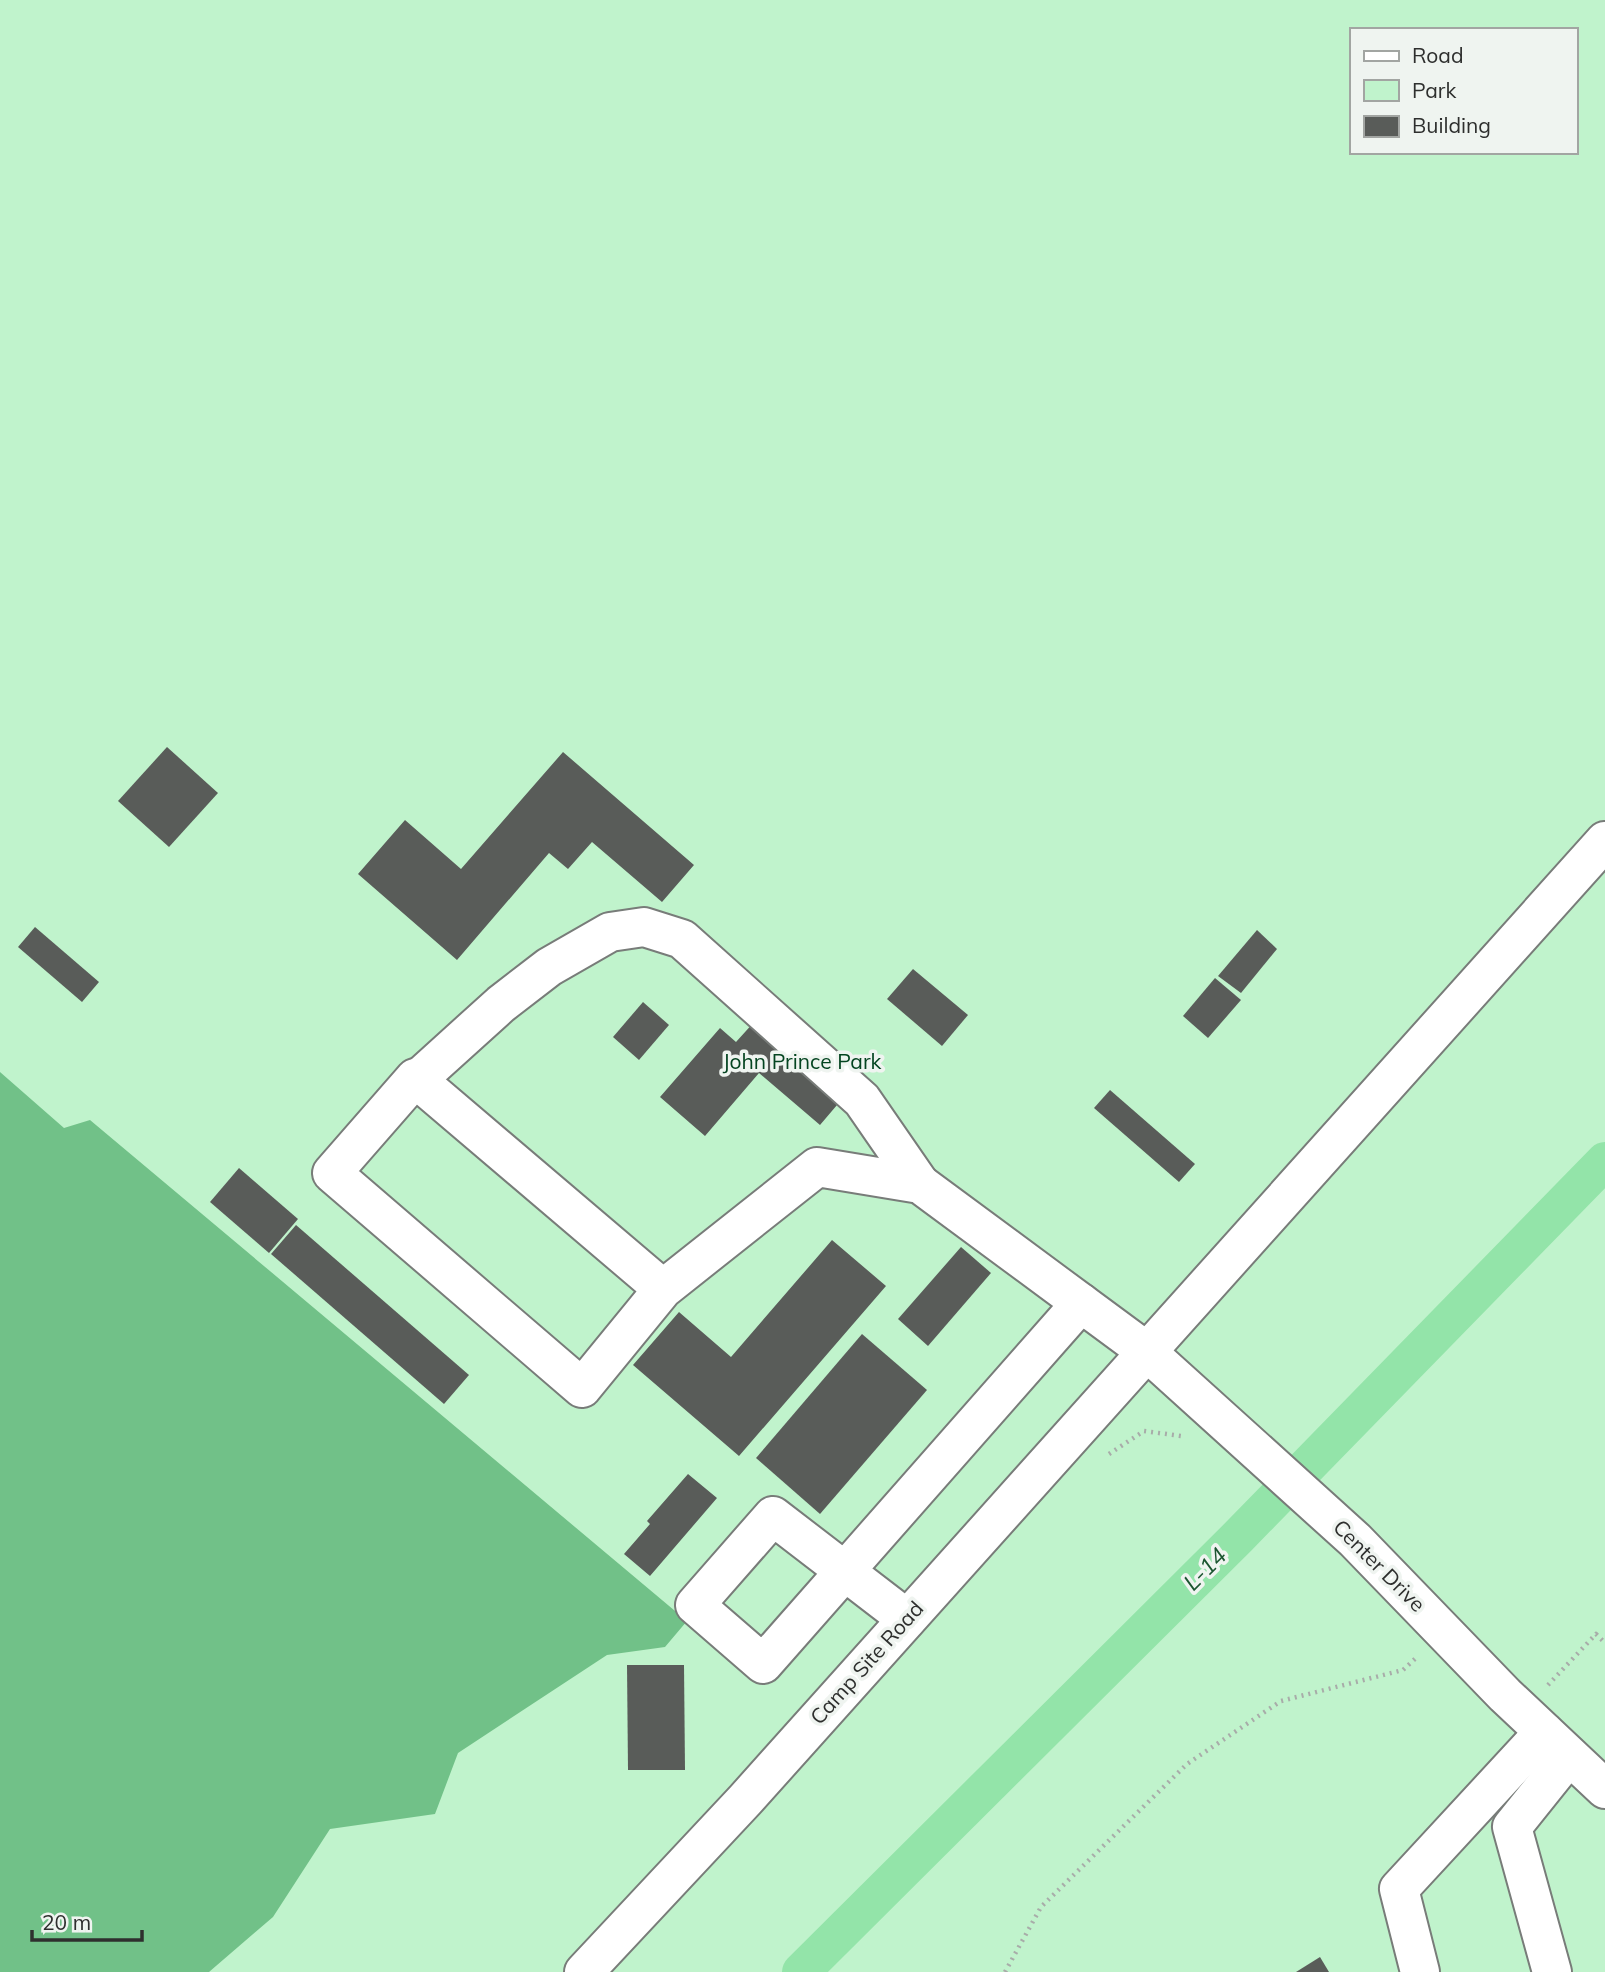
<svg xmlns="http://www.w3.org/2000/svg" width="1605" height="1972" font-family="Mulish,sans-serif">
  <rect width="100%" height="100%" fill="#eff4f0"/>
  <!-- green -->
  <path fill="#c0f3cc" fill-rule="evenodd" d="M 0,0 L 1605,0 L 1605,1972 L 0,1972 ZM 1351,30 L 1575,30 L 1575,152 L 1351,152 Z"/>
  <!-- forest -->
  <path fill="#71c188" d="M 0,1072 L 64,1128 L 90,1120 L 687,1621 L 665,1647 L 607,1655 L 458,1753 L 435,1814 L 330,1829 L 273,1917 L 209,1972 L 0,1972 Z"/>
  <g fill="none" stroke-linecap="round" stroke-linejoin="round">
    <!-- canal -->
    <path stroke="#93e4a9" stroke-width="38" d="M 801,1972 L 1238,1537 L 1605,1161"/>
  </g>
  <!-- building -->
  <g fill="#595c59">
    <path d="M 167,747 L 218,793 L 169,847 L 118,801 Z"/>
    <path d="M 563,752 L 694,865 L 662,902 L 592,842 L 568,869 L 549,853 L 457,960 L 358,874 L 405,820 L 461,869 Z"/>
    <path d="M 35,927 L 99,982 L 82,1002 L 18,947 Z"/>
    <path d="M 1257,930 L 1277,949 L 1241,993 L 1218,976 Z"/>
    <path d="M 913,969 L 968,1015 L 942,1046 L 887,999 Z"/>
    <path d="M 1215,978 L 1241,1000 L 1208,1038 L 1183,1016 Z"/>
    <path d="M 643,1002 L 669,1025 L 639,1060 L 613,1037 Z"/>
    <path d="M 755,1021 L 843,1098 L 820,1125 L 759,1073 L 705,1136 L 660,1097 L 720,1028 L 736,1042 Z"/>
    <path d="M 1110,1090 L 1195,1164 L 1179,1182 L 1094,1108 Z"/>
    <path d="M 239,1168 L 298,1219 L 269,1253 L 210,1202 Z"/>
    <path d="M 296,1225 L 469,1375 L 444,1404 L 271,1254 Z"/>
    <path d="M 832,1240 L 886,1286 L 739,1456 L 633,1365 L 679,1312 L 731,1357 Z"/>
    <path d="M 961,1247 L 991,1273 L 928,1346 L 898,1319 Z"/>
    <path d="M 862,1334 L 927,1390 L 820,1514 L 756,1458 Z"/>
    <path d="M 688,1474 L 717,1498 L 650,1576 L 624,1554 L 650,1524 L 647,1521 Z"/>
    <path d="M 627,1665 L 684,1665 L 685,1770 L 628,1770 Z"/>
    <path d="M 1320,1957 L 1329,1972 L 1296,1972 Z"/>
  </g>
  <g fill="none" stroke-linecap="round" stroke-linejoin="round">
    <defs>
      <g id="minor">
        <path d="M 417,1080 L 501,1004 L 549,967 L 610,932 L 644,927 L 682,939 L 862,1100 L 920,1184"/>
        <path d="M 663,1289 L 415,1078 L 332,1173 L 582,1388 L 663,1289 L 817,1167 L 920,1184 L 1081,1303"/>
        <path d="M 907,1619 L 773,1516 L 695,1605 L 763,1664 L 1081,1303 L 1146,1351 L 1355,1540 L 1505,1695 L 1605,1789"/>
        <path d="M 584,1972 L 745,1800 L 1605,841"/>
        <path d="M 1420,1972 L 1399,1889 L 1544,1732"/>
        <path d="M 1552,1972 L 1512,1827 L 1569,1756"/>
      </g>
    </defs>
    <!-- minor casing -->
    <use href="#minor" stroke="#787c79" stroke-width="42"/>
    <!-- path -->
    <g stroke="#a8aca9" stroke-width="4.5" stroke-dasharray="2 5" stroke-linecap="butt">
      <path d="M 1109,1454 L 1144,1431 L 1181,1436"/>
      <path d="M 1548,1685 L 1596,1634 L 1605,1643"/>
      <path d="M 1005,1972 L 1041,1907 L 1187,1764 L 1281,1701 L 1403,1670 L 1417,1657"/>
    </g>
    <!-- minor -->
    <use href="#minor" stroke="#fff" stroke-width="38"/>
  </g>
  <g text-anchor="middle" stroke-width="7" stroke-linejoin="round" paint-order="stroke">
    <!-- park labels -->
    <g font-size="21" fill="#044420" stroke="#eff4f0">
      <text x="802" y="1069">John Prince Park</text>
    </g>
    <!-- street labels -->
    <g font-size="21" fill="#2e2f2e" stroke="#eff4f0">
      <text transform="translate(1379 1566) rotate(45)" y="7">Center Drive</text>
      <text transform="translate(867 1663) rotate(-48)" y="7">Camp Site Road</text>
    </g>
    <!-- water labels -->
    <g font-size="23" font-style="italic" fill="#1b5530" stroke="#eff4f0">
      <text transform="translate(1205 1569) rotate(-45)" y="8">L-14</text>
    </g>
  </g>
  <!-- legend -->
  <rect x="1350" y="28" width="228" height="126" fill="#eff4f0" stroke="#a2a5a2" stroke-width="2"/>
  <rect x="1364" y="51" width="35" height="10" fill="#ffffff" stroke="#a2a5a2" stroke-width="2"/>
  <text x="1412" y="63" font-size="21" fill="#2e2f2e">Road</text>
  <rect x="1364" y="80" width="35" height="21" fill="#c0f3cc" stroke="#a2a5a2" stroke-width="2"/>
  <text x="1412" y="98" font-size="21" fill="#2e2f2e">Park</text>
  <rect x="1364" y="116" width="35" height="21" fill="#595c59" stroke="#a2a5a2" stroke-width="2"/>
  <text x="1412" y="133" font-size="21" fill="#2e2f2e">Building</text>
  <!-- scale -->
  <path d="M32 1930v10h110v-10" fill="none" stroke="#2e2f2e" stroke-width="3.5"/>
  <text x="42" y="1930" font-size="21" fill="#2e2f2e" stroke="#eff4f0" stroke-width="5" paint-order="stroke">20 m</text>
</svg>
